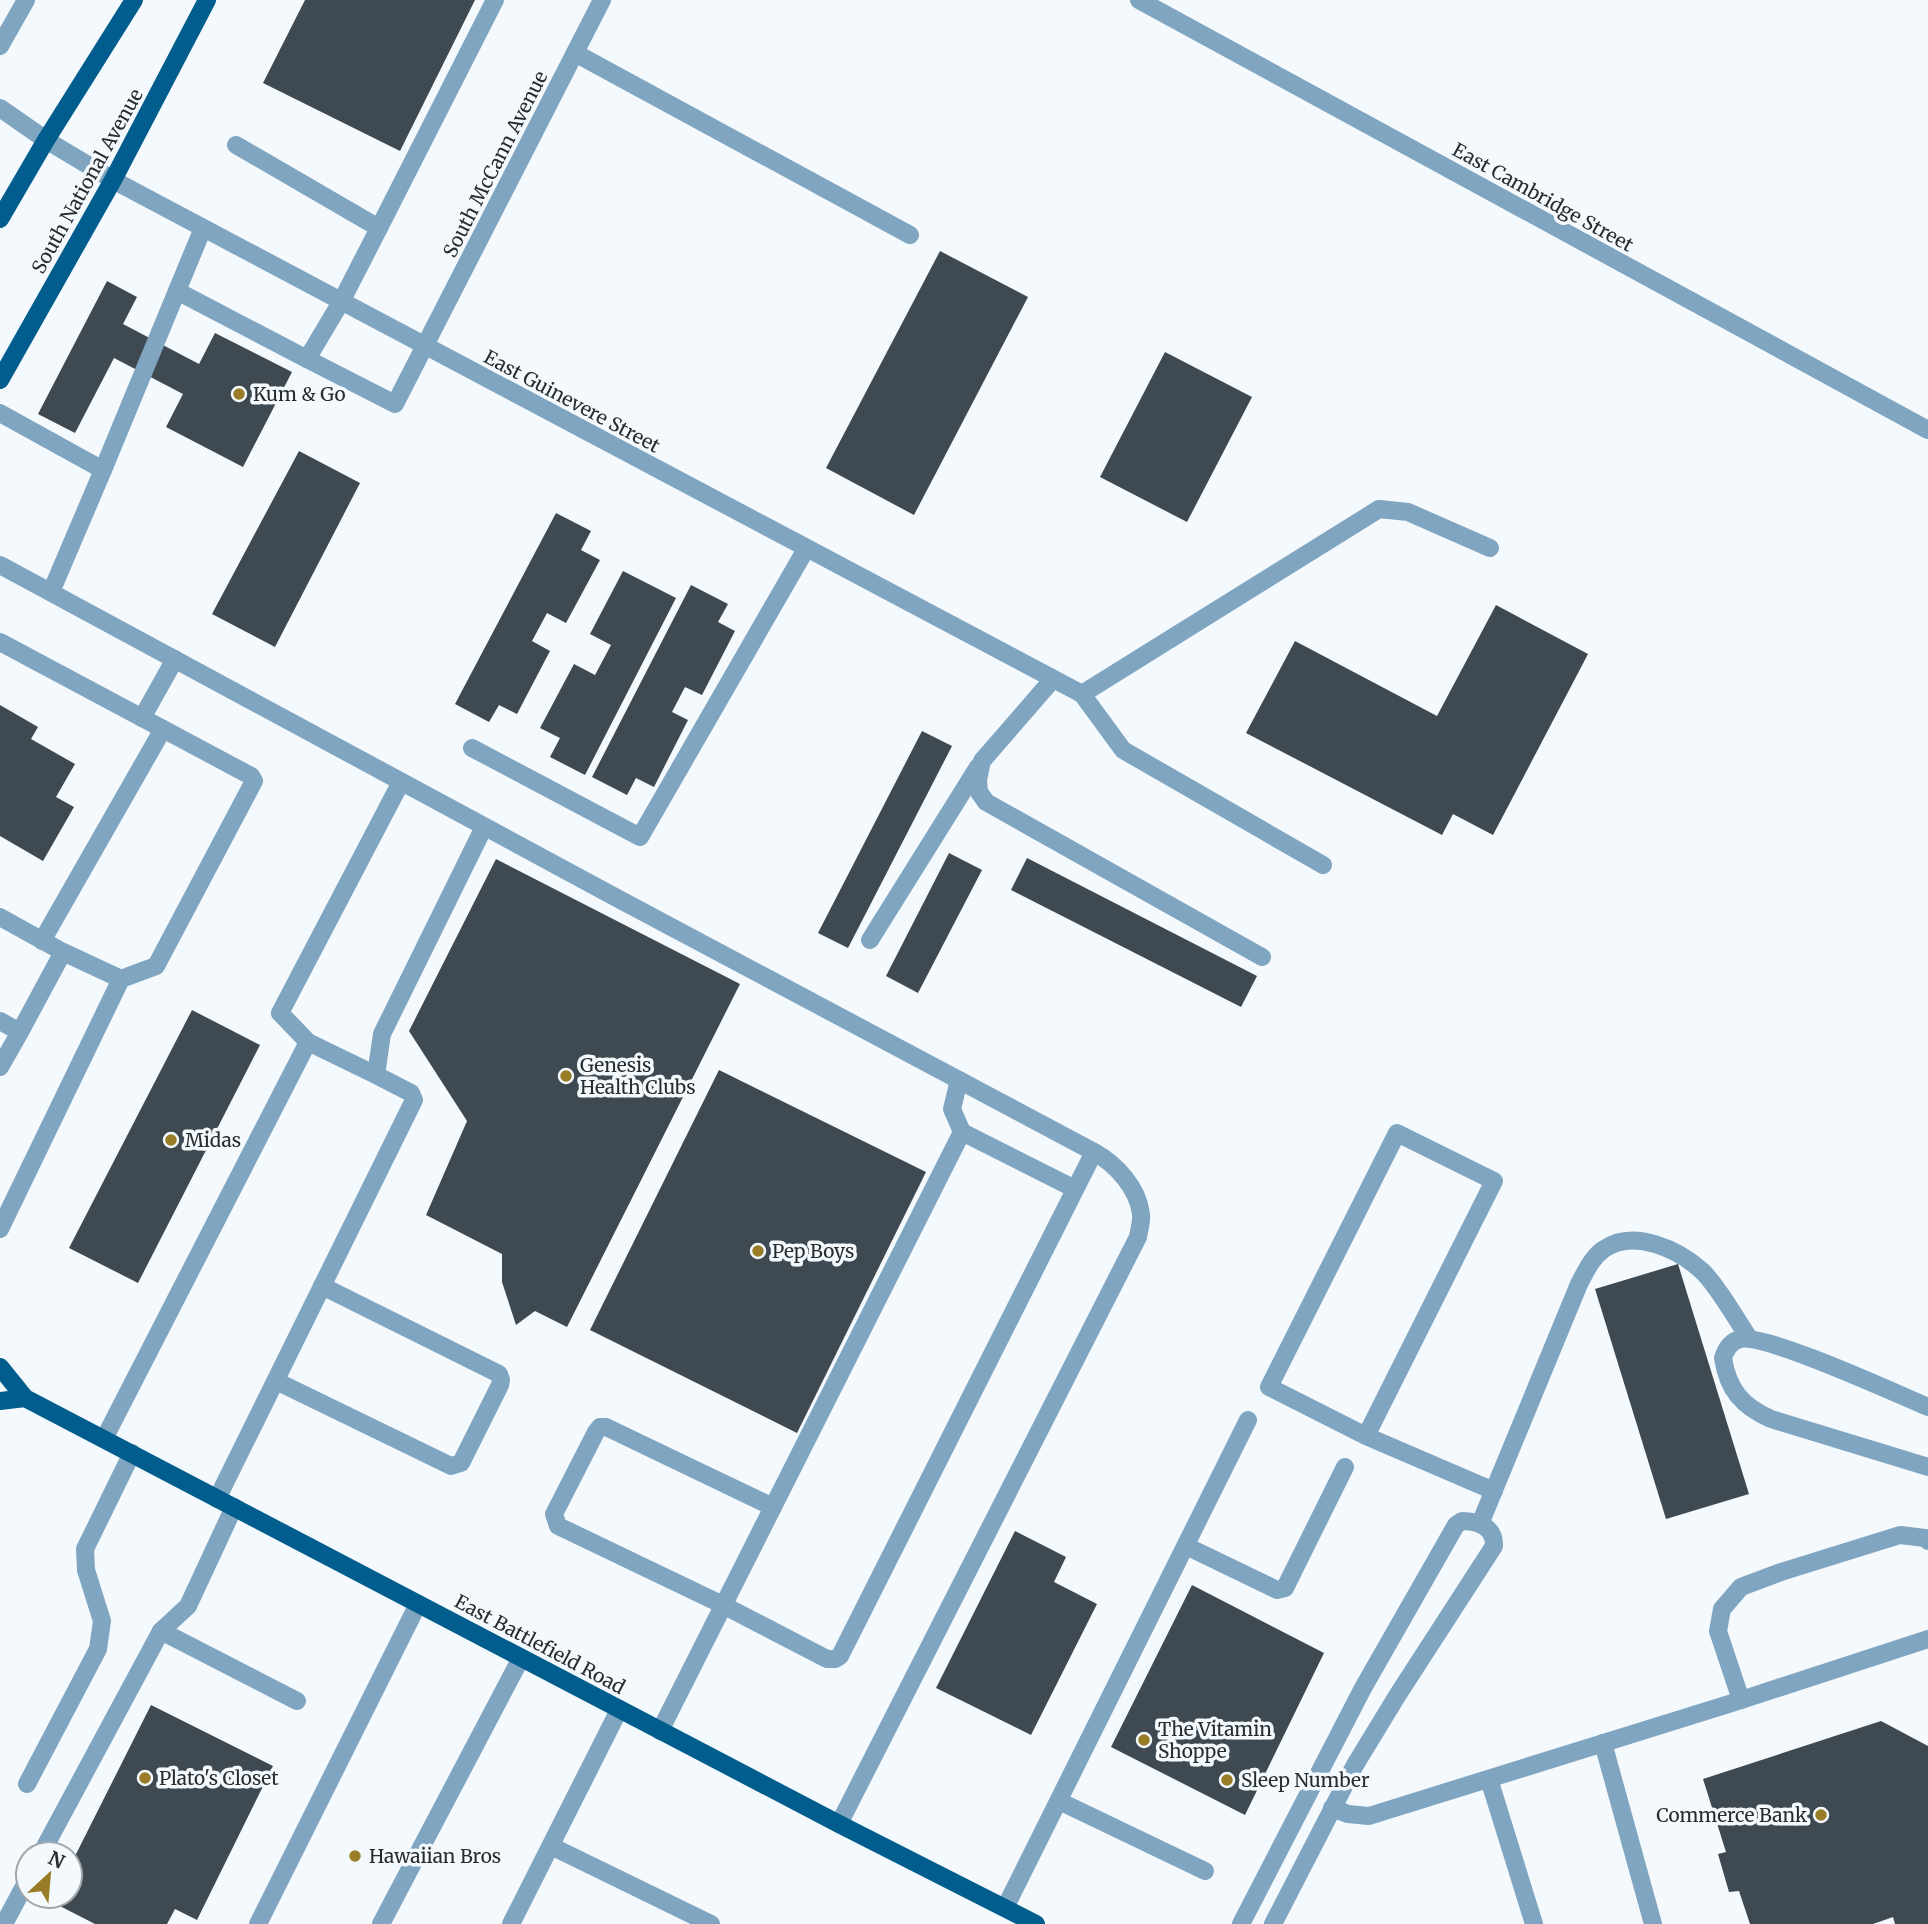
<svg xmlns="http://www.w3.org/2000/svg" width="1928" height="1924" font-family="Merriweather,serif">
  <rect width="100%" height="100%" fill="#f3f9fd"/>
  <!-- building -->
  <g fill="#3f4951">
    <path d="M 305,0 L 475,0 L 400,151 L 263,83 Z"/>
    <path d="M 940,251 L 1028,297 L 914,515 L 826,468 Z"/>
    <path d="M 107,281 L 137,297 L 123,324 L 199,364 L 215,333 L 292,372 L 243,467 L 166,427 L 183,394 L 114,358 L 75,433 L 38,414 Z"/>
    <path d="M 1165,352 L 1252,397 L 1187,522 L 1100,477 Z"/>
    <path d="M 299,451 L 360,483 L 275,647 L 212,614 Z"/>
    <path d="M 556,513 L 591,531 L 581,550 L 600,560 L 566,623 L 547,613 L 532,641 L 550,651 L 517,714 L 499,705 L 489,722 L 455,704 Z"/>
    <path d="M 623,571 L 676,598 L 585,775 L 550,757 L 560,738 L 540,728 L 574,664 L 595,675 L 611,645 L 590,634 Z"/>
    <path d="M 691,585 L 728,604 L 718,622 L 735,631 L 702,695 L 685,687 L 672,712 L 688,720 L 654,787 L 636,778 L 627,795 L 592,777 Z"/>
    <path d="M 1496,605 L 1588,654 L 1493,835 L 1453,814 L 1442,835 L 1246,733 L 1295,641 L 1437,716 Z"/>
    <path d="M 0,705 L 38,727 L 31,739 L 75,764 L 56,797 L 74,807 L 43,861 L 0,836 Z"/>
    <path d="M 922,731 L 952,746 L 848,948 L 818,933 Z"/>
    <path d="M 949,853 L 982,870 L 918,993 L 886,976 Z"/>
    <path d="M 1027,858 L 1257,976 L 1241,1007 L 1011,890 Z"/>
    <path d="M 496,859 L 740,984 L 567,1327 L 535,1311 L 516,1325 L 502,1282 L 502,1254 L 426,1215 L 467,1121 L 409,1031 Z"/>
    <path d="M 192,1010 L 260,1045 L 138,1283 L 69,1248 Z"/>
    <path d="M 719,1070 L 926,1172 L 797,1433 L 590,1330 Z"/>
    <path d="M 1678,1264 L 1749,1494 L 1666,1519 L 1595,1289 Z"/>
    <path d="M 1015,1531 L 1066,1557 L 1054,1582 L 1097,1604 L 1031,1735 L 936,1688 Z"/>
    <path d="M 1192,1585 L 1324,1653 L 1245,1815 L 1111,1747 Z"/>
    <path d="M 151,1705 L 273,1766 L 197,1920 L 175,1909 L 167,1924 L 95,1924 L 52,1902 L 55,1896 L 70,1896 L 70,1866 Z"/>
    <path d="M 1881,1721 L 1928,1746 L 1928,1924 L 1895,1924 L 1893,1917 L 1873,1924 L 1750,1924 L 1739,1891 L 1729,1892 L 1718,1854 L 1726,1852 L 1703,1779 Z"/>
  </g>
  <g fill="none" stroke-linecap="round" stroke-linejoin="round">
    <!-- minor -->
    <g stroke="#80a5c0" stroke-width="18">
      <path d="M 1139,0 L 1928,430"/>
      <path d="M 0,46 L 26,0"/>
      <path d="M 575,53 L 910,235"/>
      <path d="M 0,108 L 46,140 L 113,180 L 1082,694 L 1123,750 L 1323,865"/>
      <path d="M 236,145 L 379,228 L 495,0"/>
      <path d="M 177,291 L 307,359 L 341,302 L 379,228"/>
      <path d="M 307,359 L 395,404 L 602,0"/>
      <path d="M 0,413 L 103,470 L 51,592"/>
      <path d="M 103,470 L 203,228"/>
      <path d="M 0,565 L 615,897 L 1094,1152 C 1116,1164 1138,1188 1141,1214 C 1142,1221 1139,1230 1138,1237 L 839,1824"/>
      <path d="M 0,642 L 251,776 L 254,781 L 156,966 L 121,979 L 0,1229"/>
      <path d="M 1053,679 L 982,761 L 978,780 L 979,792 L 986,802 L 1262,957"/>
      <path d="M 1082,694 L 1379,509 L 1408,512 L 1490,548"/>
      <path d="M 142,718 L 175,659"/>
      <path d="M 472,748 L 640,837 L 806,549"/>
      <path d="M 0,917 L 63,952 L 121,979"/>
      <path d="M 870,940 L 978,767"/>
      <path d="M 42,941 L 163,729"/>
      <path d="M 0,1021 L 20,1032 L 63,952"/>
      <path d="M 308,1042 L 280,1013 L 401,782"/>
      <path d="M 0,1067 L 20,1032"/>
      <path d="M 962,1132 L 1075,1189"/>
      <path d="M 276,1381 L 451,1466 L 461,1463 L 500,1385 L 501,1380 L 499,1374 L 322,1286"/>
      <path d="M 1928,1407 C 1897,1394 1765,1333 1740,1339 C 1731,1341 1726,1349 1723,1358 C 1728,1390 1742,1406 1771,1419 L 1928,1467"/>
      <path d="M 1366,1436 L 1269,1387 L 1397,1133 L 1494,1181 L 1366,1436 L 1494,1491"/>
      <path d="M 104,1439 L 308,1042 L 376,1075"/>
      <path d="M 217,1499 L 414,1100 L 411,1093 L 376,1075 L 382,1034 L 484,827"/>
      <path d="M 773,1507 L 606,1427 L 600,1427 L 596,1432 L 554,1514 L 558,1526 L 723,1605 L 827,1659 L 835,1659 L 840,1656 L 1094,1152"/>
      <path d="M 1480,1524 L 1579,1284 C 1586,1271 1592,1257 1604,1249 C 1634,1228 1679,1250 1702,1271 C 1718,1286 1736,1319 1749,1338"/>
      <path d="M 1186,1546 L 1277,1590 L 1285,1588 L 1345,1467"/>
      <path d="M 161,1631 L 297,1701"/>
      <path d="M 1741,1700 L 1718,1631 L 1722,1609 L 1741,1587 L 1781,1572 L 1900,1535 L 1925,1538 L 1928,1541"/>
      <path d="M 660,1731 L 962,1132 L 952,1109 L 959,1080"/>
      <path d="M 1603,1743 L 1653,1924"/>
      <path d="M 1489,1779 L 1534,1924"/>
      <path d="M 27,1784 L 98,1649 L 102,1621 L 86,1570 L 85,1549 L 132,1453"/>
      <path d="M 1059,1801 L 1205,1871"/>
      <path d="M 1332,1808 L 1348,1814 L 1369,1816 L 1732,1703 L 1928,1639"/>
      <path d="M 551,1846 L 711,1924"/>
      <path d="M 41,1854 L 161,1631 L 188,1606 L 234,1507"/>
      <path d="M 1005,1908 L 1248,1420"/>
      <path d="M 4,1924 L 28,1879"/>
      <path d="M 258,1924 L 418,1604"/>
      <path d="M 381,1924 L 521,1658"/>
      <path d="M 511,1924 L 619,1710"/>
      <path d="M 1241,1924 L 1363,1688 L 1456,1525 L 1462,1521 C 1478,1521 1495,1527 1494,1546 L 1397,1696 L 1355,1765 L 1273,1924"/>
    </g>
    <!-- major -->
    <g stroke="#015d8e" stroke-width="18">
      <path d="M 0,219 L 46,140 L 134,0"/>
      <path d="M 0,380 L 113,180 L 207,0"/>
      <path d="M 0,1367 L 25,1398 L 839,1824 L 1036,1924"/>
      <path d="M 0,1401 L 25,1398"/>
    </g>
  </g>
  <!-- markers -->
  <g fill="#987d26" stroke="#f3f9fd" stroke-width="2.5">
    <circle cx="239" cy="394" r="7"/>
    <circle cx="566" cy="1076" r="7"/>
    <circle cx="171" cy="1140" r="7"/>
    <circle cx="758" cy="1251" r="7"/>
    <circle cx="1144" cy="1740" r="7"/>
    <circle cx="145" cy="1778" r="7"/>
    <circle cx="1227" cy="1780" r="7"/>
    <circle cx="1821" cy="1815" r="7"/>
    <circle cx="355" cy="1856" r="7"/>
  </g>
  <g text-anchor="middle" stroke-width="7" stroke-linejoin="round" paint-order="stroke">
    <!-- street labels -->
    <g font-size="19" fill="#272c2f" stroke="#f3f9fd">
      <text transform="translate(495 164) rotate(-63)" y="7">South McCann Avenue</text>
      <text transform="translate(87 181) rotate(-61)" y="7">South National Avenue</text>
      <text transform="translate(1543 197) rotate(29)" y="7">East Cambridge Street</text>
      <text transform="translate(572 401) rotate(28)" y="7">East Guinevere Street</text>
      <text transform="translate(540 1644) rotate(28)" y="7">East Battlefield Road</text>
    </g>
    <!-- poi labels -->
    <g font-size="19" fill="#272c2f" stroke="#f3f9fd" text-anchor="start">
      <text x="253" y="401">Kum &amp; Go</text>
      <text x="580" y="1072">Genesis<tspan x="580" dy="22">Health Clubs</tspan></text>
      <text x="185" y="1147">Midas</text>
      <text x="772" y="1258">Pep Boys</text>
      <text x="1158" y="1736">The Vitamin<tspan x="1158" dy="22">Shoppe</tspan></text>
      <text x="159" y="1785">Plato's Closet</text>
      <text x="1241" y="1787">Sleep Number</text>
      <text x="1807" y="1822" text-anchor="end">Commerce Bank</text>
      <text x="369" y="1863">Hawaiian Bros</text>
    </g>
  </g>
  <!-- north arrow -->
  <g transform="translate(49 1875) rotate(26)"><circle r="33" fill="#f3f9fd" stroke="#a1a7ab" stroke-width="2"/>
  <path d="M0-5L12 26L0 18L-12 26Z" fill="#987d26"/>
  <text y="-10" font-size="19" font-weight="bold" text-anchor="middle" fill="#272c2f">N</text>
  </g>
</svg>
